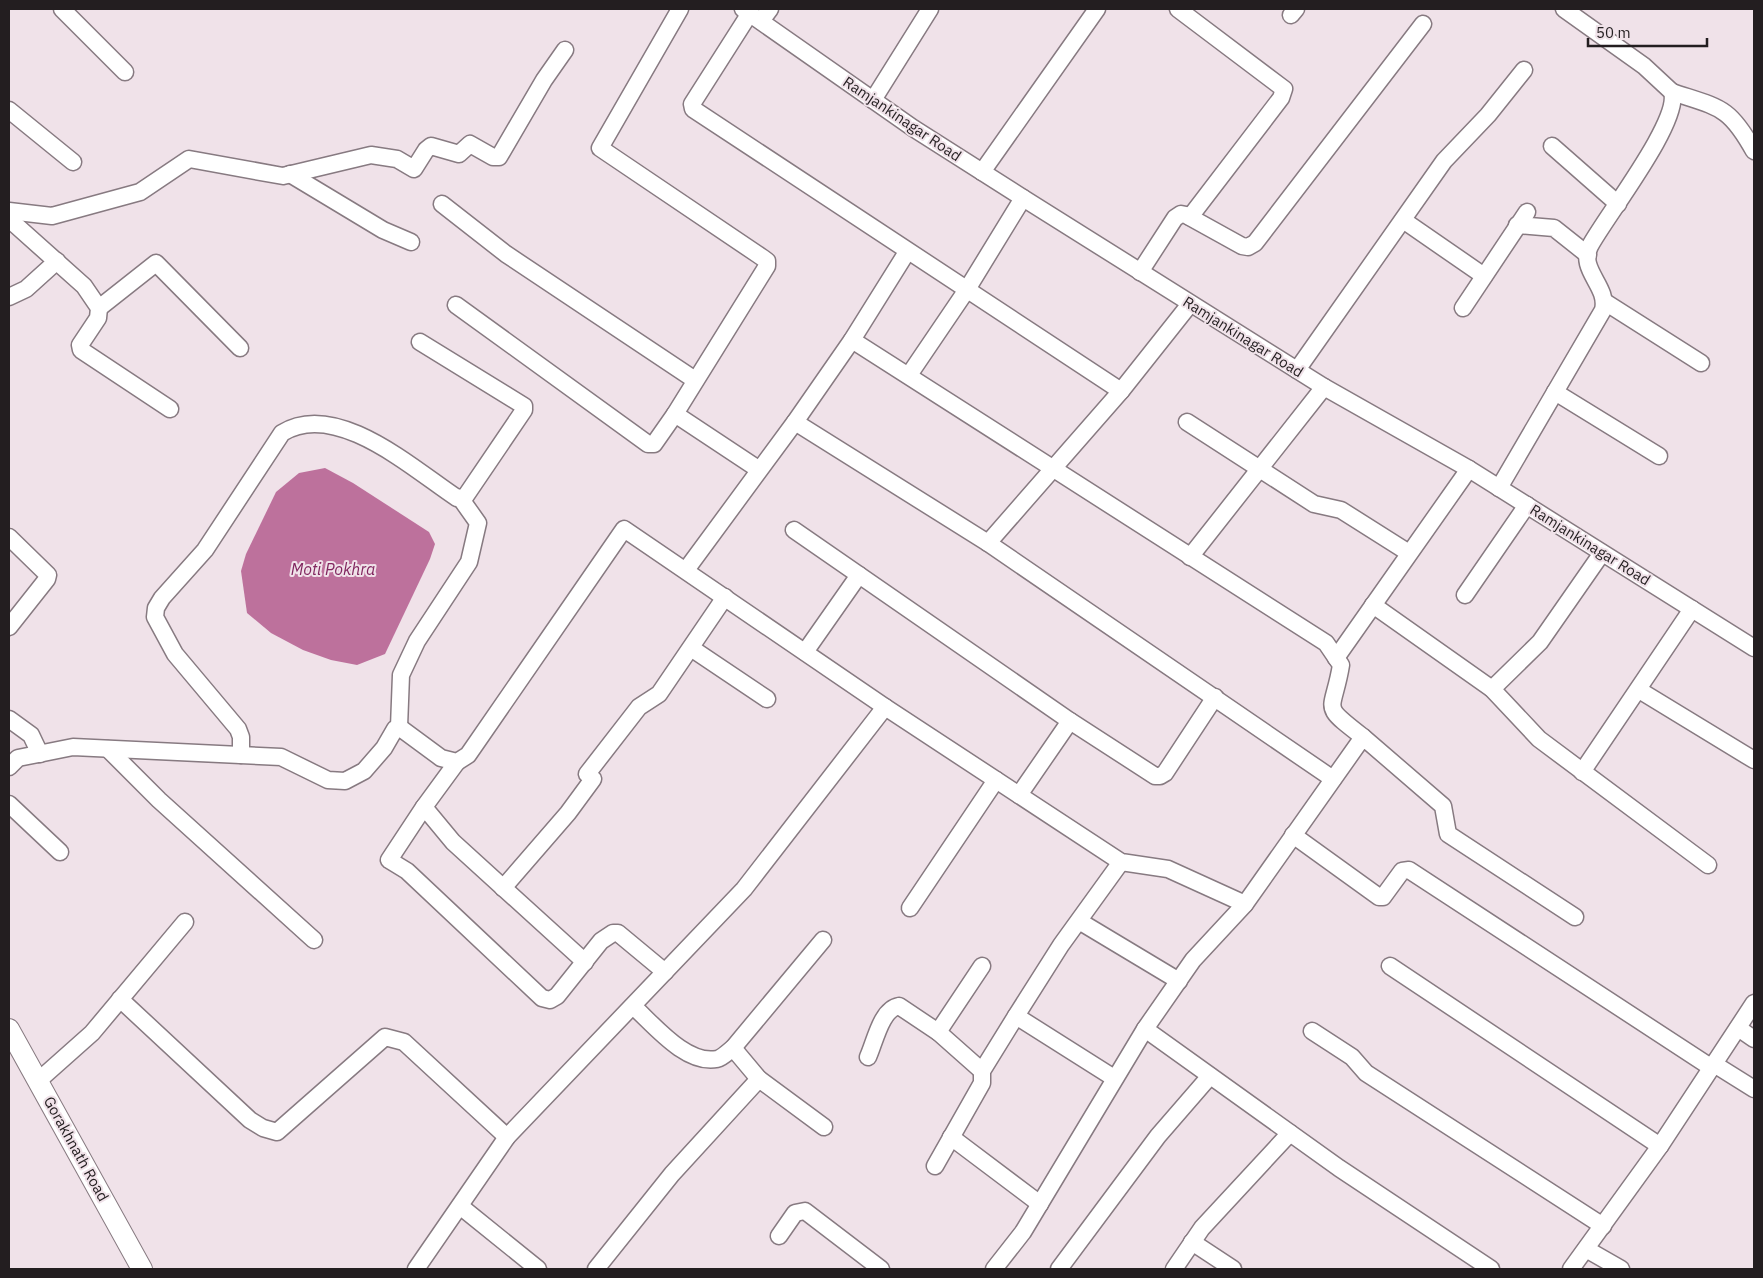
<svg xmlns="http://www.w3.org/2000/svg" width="1763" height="1278" font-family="'IBM Plex Sans',sans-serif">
  <rect width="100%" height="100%" fill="#f0e2e9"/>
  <!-- water -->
  <path fill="#bd719c" d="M 325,468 L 353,483 L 429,532 L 435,544 L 430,559 L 385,654 L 357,665 L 331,660 L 303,650 L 271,633 L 247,613 L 241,571 L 246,554 L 276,492 L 299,473 Z"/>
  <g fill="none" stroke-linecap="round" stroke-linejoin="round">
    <defs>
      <g id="minor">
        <path d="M 62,9 L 125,72"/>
        <path d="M 743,9 L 913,128 L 1023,198 L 1324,387 L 1469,469 L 1754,648"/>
        <path d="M 1178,9 L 1284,89 L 1281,98 L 1190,217"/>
        <path d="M 750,13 L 692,104 L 693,109 L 1121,391"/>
        <path d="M 1291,15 L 1296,9"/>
        <path d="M 761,21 L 770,9"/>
        <path d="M 1672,92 C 1720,108 1729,106 1754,151"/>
        <path d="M 873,100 L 930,9"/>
        <path d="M 9,110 L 73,162"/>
        <path d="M 1552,146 L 1618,204"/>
        <path d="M 982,172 L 1097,9"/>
        <path d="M 290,174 L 383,230 L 411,242"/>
        <path d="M 442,204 L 506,254 L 695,380"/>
        <path d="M 9,211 L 52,216 L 140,192 L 189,159 L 283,176 L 371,155 L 397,159 L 414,169 L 426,150 L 431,146 L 459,154 L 470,144 L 493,157 L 499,157 L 544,80 L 565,50"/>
        <path d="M 9,219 L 84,286 L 99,308 L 98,318 L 80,345 L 81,350 L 170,409"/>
        <path d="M 1403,220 L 1484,276"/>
        <path d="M 1517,225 L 1554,228 L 1588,255"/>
        <path d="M 1140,272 L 1175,218 L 1181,214 L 1186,215 L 1242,246 L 1248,247 L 1255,243 L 1423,24"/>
        <path d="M 9,297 L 26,289 L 57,261"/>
        <path d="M 1605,302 L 1701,363"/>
        <path d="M 456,305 L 648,444 L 654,444 L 675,414 L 767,266 L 767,261 L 763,258 L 600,148 L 680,9"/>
        <path d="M 99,308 L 156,263 L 240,348"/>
        <path d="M 1463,308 L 1527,212"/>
        <path d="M 852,340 L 1326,643 L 1341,665 C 1333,714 1319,703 1363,737"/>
        <path d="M 1297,370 L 1444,161 L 1488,115 L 1524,70"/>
        <path d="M 909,375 L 966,291 L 1023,198"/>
        <path d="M 1555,392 L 1659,456"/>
        <path d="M 675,414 L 758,469"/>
        <path d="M 795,422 L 988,543 L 1333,779"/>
        <path d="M 1187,422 L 1314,504 L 1341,510 L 1409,553"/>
        <path d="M 1499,488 L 1603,310 C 1609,286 1578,270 1590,246 C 1606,216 1681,121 1672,92 L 1644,66 L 1564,9"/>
        <path d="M 794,530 L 1070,721 L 1155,776 L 1160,776 L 1165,773 L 1215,697"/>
        <path d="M 9,537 L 48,575 L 47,579 L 9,627"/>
        <path d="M 988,543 L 1121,391 L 1190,304"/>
        <path d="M 1190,557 L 1324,387"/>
        <path d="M 686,570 L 795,422 L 852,340 L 907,252"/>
        <path d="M 1465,595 L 1527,505"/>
        <path d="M 1373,605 L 1492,689 L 1539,739 L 1708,865"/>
        <path d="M 691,648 L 767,699"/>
        <path d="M 805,652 L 859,575"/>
        <path d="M 1336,658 L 1469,469"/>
        <path d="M 1492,689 L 1540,642 L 1602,553"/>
        <path d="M 1639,690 L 1754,760"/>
        <path d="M 9,719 L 31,735 L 40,754"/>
        <path d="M 399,727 L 401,675 L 417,641 L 469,562 L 478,523 L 461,499"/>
        <path d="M 108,749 L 159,800 L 314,940"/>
        <path d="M 241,755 L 241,737 L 238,729 L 175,654 L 155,617 L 156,608 L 162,598 L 205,550 L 282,433 C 336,399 413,469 457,498 L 465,497 L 524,410 L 524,406 L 420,342"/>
        <path d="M 457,762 L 424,807 L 389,860 L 407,871 L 542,998 L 550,1000 L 557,996 L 601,941 L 613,933 L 618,933 L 665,972"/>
        <path d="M 9,767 L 18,758 L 73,747 L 281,757 L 328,780 L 345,781 L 364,771 L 384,748 L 395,729 L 399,727 L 441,758 L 457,762 L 468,755 L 624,529 L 885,707 L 1121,862 L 1168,869 L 1245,904 L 1363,737 L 1443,806 L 1448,834 L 1575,917"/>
        <path d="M 1582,772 L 1692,609"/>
        <path d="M 587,774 L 639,707 L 659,694 L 725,597"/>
        <path d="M 1019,795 L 1070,721"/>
        <path d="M 9,804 L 60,852"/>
        <path d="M 424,807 L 453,842 L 585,962"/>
        <path d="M 1293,835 L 1379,897 L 1383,897 L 1402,871 L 1409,870 L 1712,1068"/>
        <path d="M 503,888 L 568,813 L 593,779"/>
        <path d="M 910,908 L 996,780"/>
        <path d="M 1079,921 L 1179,981"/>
        <path d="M 1390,966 L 1660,1146"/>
        <path d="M 120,999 L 250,1120 L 263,1128 L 277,1132 L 385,1037 L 404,1042 L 507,1137"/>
        <path d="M 633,1006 C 654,1025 686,1065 717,1059 C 722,1058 729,1051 733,1048 L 823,940"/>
        <path d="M 1016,1016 L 1114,1078"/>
        <path d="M 1738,1028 L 1754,1039"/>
        <path d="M 1145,1029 L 1339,1168 L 1491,1269"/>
        <path d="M 1312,1031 L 1352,1057 L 1366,1073 L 1603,1226"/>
        <path d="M 938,1032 L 982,966"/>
        <path d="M 733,1048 L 759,1079"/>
        <path d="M 868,1057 C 875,1042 881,1009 899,1006 L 938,1032 L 982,1071"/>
        <path d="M 1714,1064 L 1754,1089"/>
        <path d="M 38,1081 L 92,1033 L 185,922"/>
        <path d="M 951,1137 L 1040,1204"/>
        <path d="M 935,1166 L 982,1083 L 982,1071 L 1016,1016 L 1061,945 L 1121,862"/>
        <path d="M 460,1206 L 538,1269"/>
        <path d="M 779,1236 L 795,1213 L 805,1211 L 881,1269"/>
        <path d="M 1192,1242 L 1233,1269"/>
        <path d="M 1586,1249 L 1621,1269"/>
        <path d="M 416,1269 L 507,1137 L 744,889 L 885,707"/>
        <path d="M 596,1269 L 672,1174 L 759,1079 L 824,1127"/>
        <path d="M 994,1269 L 1023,1232 L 1145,1029 L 1193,960 L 1245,904"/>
        <path d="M 1059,1269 L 1158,1136 L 1210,1076"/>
        <path d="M 1174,1269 L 1202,1228 L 1290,1133"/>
        <path d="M 1571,1269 L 1660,1146 L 1754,1003"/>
      </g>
      <path id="major" d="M 9,1029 L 142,1269"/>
    </defs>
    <!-- minor casing -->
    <use href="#minor" stroke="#877a81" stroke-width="19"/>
    <!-- major casing -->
    <use href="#major" stroke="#877a81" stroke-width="22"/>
    <!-- minor -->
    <use href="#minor" stroke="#fff" stroke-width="16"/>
    <!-- major -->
    <use href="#major" stroke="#fff" stroke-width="20"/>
  </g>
  <g text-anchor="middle" stroke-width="4" stroke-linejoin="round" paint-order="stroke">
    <!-- street labels -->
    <g font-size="15" fill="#231e20" stroke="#f0e2e9">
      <text transform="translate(902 119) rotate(34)" y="5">Ramjankinagar Road</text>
      <text transform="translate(1243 337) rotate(32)" y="5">Ramjankinagar Road</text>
      <text transform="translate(1590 545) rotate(32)" y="5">Ramjankinagar Road</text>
      <text transform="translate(76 1149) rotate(61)" y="5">Gorakhnath Road</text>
    </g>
    <!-- water labels -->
    <g font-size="16" font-style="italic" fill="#81265f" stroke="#f0e2e9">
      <text x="333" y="575">Moti Pokhra</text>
    </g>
  </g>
  <!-- border -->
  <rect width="1763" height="1278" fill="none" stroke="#231e20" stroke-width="20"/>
  <!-- scale -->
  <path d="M1588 38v8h119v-8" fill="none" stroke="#231e20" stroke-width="2.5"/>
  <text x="1596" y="38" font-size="15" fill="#231e20" stroke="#f0e2e9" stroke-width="4" paint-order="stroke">50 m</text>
</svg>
